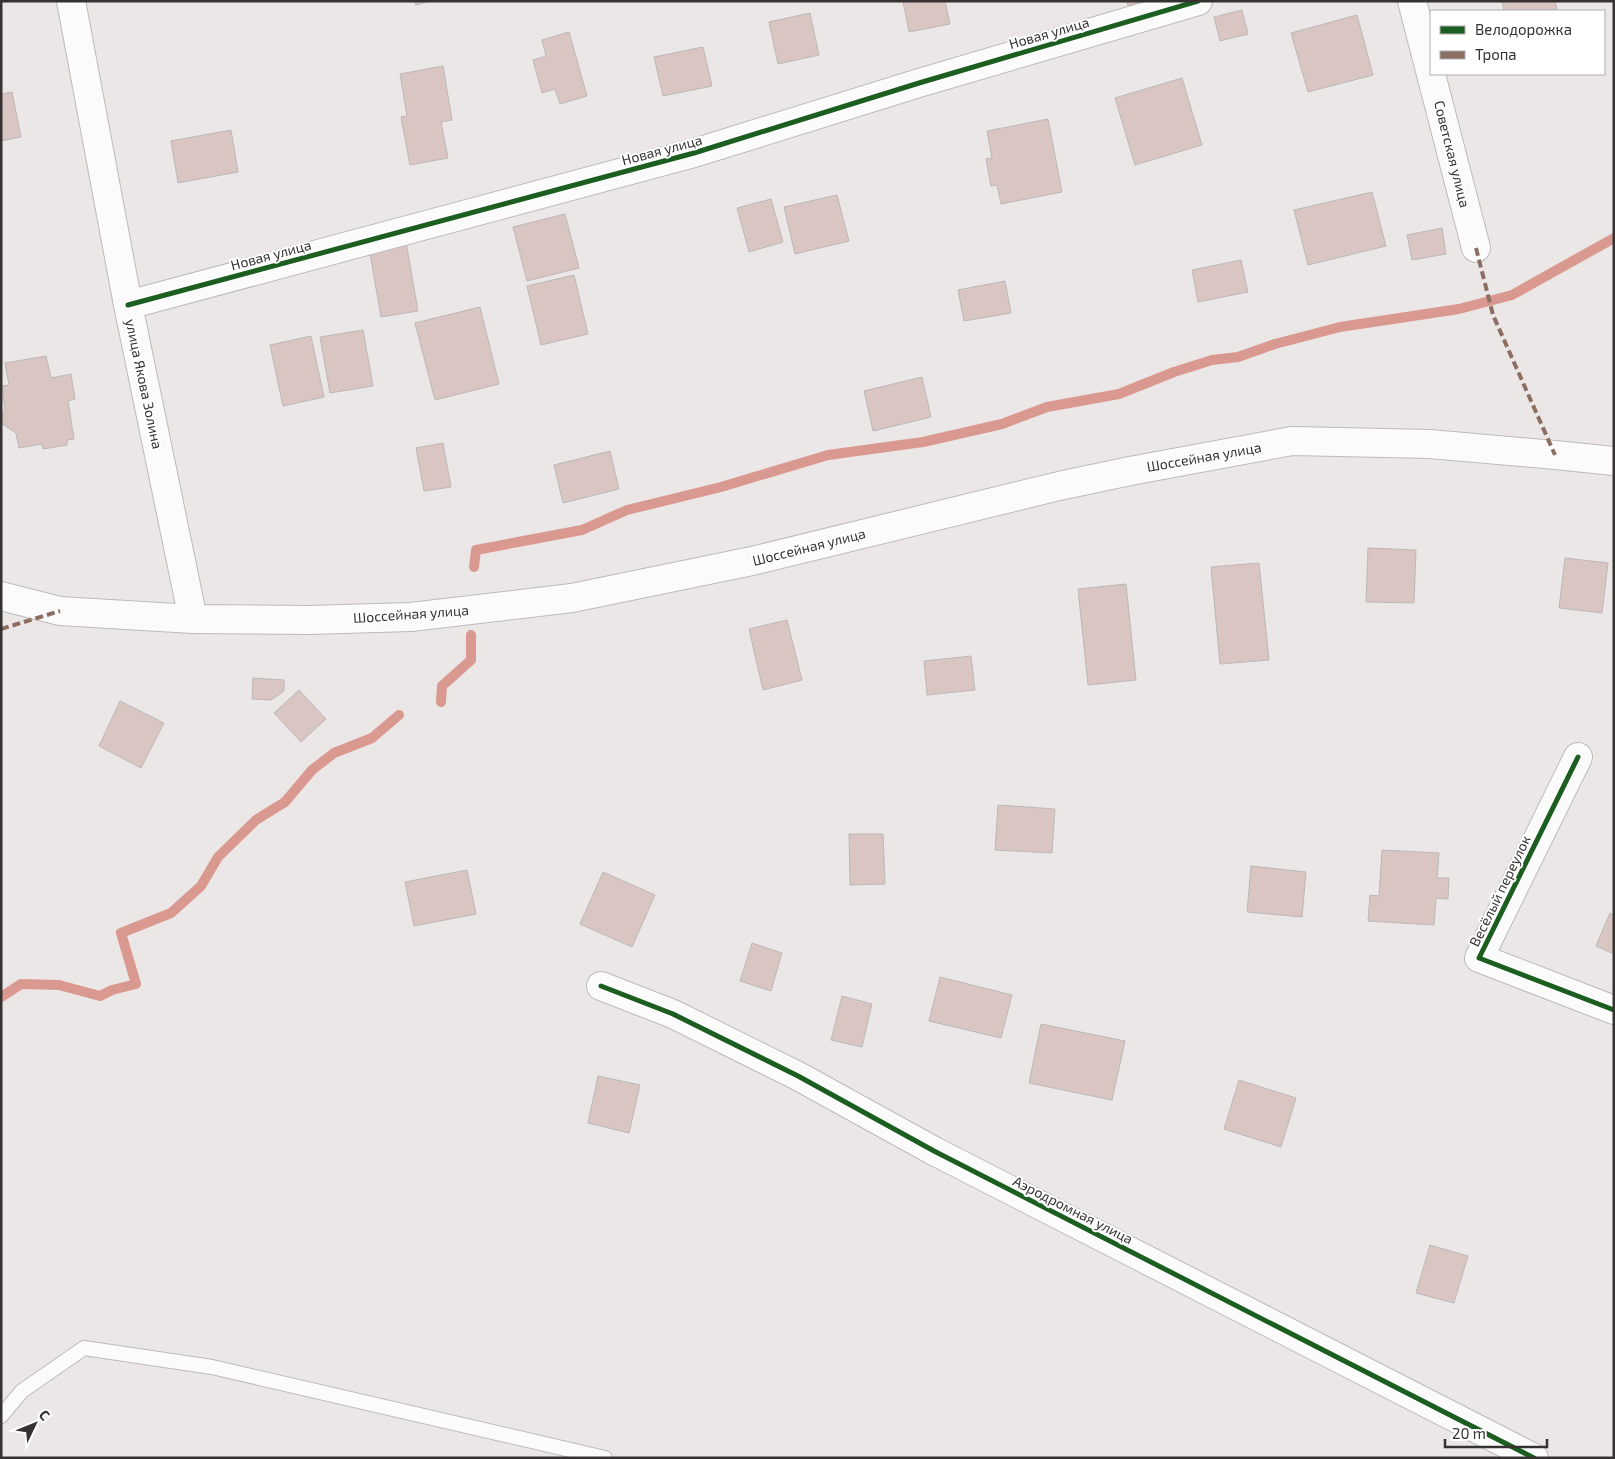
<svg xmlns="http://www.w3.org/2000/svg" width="1615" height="1459" font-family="'Exo 2',sans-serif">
  <rect width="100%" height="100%" fill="#ece7e7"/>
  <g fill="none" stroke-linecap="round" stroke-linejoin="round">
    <!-- stream -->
    <g stroke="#da9990" stroke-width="10">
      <path d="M 474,567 L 476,550 L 582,530 L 627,510 L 721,487 L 828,455 L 923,442 L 1002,424 L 1047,407 L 1119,394 L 1174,372 L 1212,360 L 1238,357 L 1275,344 L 1340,327 L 1459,309 L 1512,295 L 1614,238"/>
      <path d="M 441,702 L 442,686 L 471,660 L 471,635"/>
      <path d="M 1,997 L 21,984 L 59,985 L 100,996 L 112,990 L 136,984 L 121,933 L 171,913 L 201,886 L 218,857 L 256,820 L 285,802 L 312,770 L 334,753 L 372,738 L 399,715"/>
    </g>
  </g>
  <!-- building -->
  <g fill="#d9c5c2" stroke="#bcb8b8">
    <path d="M 415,1 L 430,1 L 416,5 Z"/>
    <path d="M 903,1 L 945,1 L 950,24 L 909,32 Z"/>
    <path d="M 1127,1 L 1145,1 L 1128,6 Z"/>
    <path d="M 1502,1 L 1555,1 L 1557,9 L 1546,11 L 1504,11 Z"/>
    <path d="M 1242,10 L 1248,34 L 1220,41 L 1214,17 Z"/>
    <path d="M 810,13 L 819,55 L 778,64 L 769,22 Z"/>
    <path d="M 1357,15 L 1373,75 L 1308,92 L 1291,33 Z"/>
    <path d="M 569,32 L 587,96 L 560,104 L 555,89 L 542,93 L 533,60 L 546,56 L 542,40 Z"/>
    <path d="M 703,47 L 712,86 L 663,96 L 654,57 Z"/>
    <path d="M 443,66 L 452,120 L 441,122 L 448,158 L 410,165 L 401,117 L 407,116 L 400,74 Z"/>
    <path d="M 1182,78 L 1202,145 L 1135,165 L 1115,98 Z"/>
    <path d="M 12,92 L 21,137 L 1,141 L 1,94 Z"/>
    <path d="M 1048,119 L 1062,192 L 1001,204 L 997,185 L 991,186 L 986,159 L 992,158 L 987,131 Z"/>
    <path d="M 231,130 L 238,172 L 178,183 L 171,141 Z"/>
    <path d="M 1372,192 L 1386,246 L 1308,265 L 1294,210 Z"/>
    <path d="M 837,195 L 849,241 L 795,254 L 784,207 Z"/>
    <path d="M 771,199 L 783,242 L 749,252 L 737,208 Z"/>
    <path d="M 565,214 L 579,268 L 527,281 L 513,227 Z"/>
    <path d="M 1442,228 L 1446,254 L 1412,260 L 1407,235 Z"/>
    <path d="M 406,242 L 418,311 L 381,317 L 369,248 Z"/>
    <path d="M 1241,260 L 1248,292 L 1198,302 L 1192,270 Z"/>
    <path d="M 574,275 L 588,334 L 541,345 L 527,286 Z"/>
    <path d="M 1005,281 L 1011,313 L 964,321 L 958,290 Z"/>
    <path d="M 480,307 L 499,384 L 435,400 L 415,323 Z"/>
    <path d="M 363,330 L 373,386 L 330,393 L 320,337 Z"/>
    <path d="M 311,336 L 324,397 L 283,406 L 270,345 Z"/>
    <path d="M 46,356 L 51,378 L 71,374 L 75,399 L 68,401 L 74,439 L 67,440 L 67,445 L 43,449 L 42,444 L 19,448 L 16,433 L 1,423 L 1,416 L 5,410 L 2,386 L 9,385 L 5,363 Z"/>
    <path d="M 922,377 L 931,417 L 873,431 L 864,391 Z"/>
    <path d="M 443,443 L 451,487 L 424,491 L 416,448 Z"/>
    <path d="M 610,451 L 619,489 L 563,503 L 554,465 Z"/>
    <path d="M 1368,548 L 1416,550 L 1414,603 L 1366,602 Z"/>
    <path d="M 1565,558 L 1608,563 L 1602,613 L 1559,608 Z"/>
    <path d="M 1259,563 L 1269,660 L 1220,664 L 1211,567 Z"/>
    <path d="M 1126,584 L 1136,680 L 1088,685 L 1078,589 Z"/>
    <path d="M 787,620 L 802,680 L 763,690 L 749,629 Z"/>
    <path d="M 971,656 L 975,690 L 927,695 L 924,661 Z"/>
    <path d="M 253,678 L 284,680 L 284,691 L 271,700 L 252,699 Z"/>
    <path d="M 299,690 L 326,719 L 301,742 L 274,713 Z"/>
    <path d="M 120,701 L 164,723 L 141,768 L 99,746 Z"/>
    <path d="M 998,805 L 1055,809 L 1052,853 L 995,850 Z"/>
    <path d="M 849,834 L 883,834 L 885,884 L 850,885 Z"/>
    <path d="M 1382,850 L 1439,853 L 1437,878 L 1449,878 L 1448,899 L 1436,898 L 1434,925 L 1368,921 L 1370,895 L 1379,896 Z"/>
    <path d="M 1251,866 L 1306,872 L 1302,917 L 1247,912 Z"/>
    <path d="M 467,870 L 476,914 L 414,926 L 405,882 Z"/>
    <path d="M 603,872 L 655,895 L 632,947 L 580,924 Z"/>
    <path d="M 1610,913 L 1614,915 L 1614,954 L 1596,946 Z"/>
    <path d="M 752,943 L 782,953 L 771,991 L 740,981 Z"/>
    <path d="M 940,977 L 1012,995 L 1001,1038 L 929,1021 Z"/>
    <path d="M 842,996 L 872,1004 L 862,1047 L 831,1040 Z"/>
    <path d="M 1041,1024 L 1125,1041 L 1112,1100 L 1029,1083 Z"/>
    <path d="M 598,1076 L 640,1085 L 629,1133 L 588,1123 Z"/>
    <path d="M 1239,1080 L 1296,1098 L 1281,1147 L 1224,1129 Z"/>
    <path d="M 1430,1245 L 1468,1256 L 1454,1303 L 1416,1293 Z"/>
  </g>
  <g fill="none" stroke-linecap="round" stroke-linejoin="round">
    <defs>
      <path id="lane" d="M 1,1416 L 22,1391 L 84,1348 L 212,1367 L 605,1458"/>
      <g id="street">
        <path d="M 71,1 L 128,305 L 193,619"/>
        <path d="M 1412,1 L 1476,248"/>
        <path d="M 128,305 L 694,153 L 919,83 L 1198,1"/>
        <path d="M 1578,757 L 1479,958 L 1614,1010"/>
        <path d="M 601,986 L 673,1014 L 798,1076 L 934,1151 L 1534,1458"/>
      </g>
      <path id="secondary" d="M 1,596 L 60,611 L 193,619 L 309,620 L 411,617 L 572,598 L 752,561 L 1059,486 L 1130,471 L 1292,441 L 1430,444 L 1555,455 L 1614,461"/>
    </defs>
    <!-- lane casing -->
    <use href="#lane" stroke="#bebaba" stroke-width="16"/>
    <!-- street casing -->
    <use href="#street" stroke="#bebaba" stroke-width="30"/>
    <!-- secondary casing -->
    <use href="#secondary" stroke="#bebaba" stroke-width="30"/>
    <!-- lane -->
    <use href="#lane" stroke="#fcfbfb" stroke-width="14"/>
    <!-- street -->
    <use href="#street" stroke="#fcfbfb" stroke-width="28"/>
    <!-- secondary -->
    <use href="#secondary" stroke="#fcfbfb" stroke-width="28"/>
    <!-- quiet -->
    <g stroke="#8d6e63" stroke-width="4" stroke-dasharray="8 4" stroke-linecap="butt">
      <path d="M 1476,248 L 1493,315 L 1555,455"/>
      <path d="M 1,629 L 60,611"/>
    </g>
    <defs>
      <g id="cycleway">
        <path d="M 128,305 L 694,153 L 919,83 L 1198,1"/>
        <path d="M 1578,757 L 1479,958 L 1614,1010"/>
        <path d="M 601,986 L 673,1014 L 798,1076 L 934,1151 L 1534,1458"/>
      </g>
    </defs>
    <!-- cycleway casing -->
    <use href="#cycleway" stroke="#fff" stroke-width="8"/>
    <!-- cycleway -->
    <use href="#cycleway" stroke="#1b5e20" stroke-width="5"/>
  </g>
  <g text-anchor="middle" stroke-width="4" stroke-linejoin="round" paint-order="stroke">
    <!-- street labels -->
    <g font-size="14" fill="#363232" stroke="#fff">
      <text transform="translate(1049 33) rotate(-16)" y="5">Новая улица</text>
      <text transform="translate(662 150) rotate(-15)" y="5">Новая улица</text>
      <text transform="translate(1452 154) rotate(76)" y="5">Советская улица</text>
      <text transform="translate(271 255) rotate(-15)" y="5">Новая улица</text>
      <text transform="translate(144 384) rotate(78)" y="5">улица Якова Золина</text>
      <text transform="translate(1204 457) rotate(-10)" y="5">Шоссейная улица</text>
      <text transform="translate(809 547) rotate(-14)" y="5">Шоссейная улица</text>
      <text transform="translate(411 614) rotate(-4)" y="5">Шоссейная улица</text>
      <text transform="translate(1500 891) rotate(-64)" y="5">Весёлый переулок</text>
      <text transform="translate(1073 1210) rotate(27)" y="5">Аэродромная улица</text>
    </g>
  </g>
  <!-- border -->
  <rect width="1615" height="1459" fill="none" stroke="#363232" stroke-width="5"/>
  <!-- legend -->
  <rect x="1430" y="10" width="175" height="65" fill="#ffffff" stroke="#afadad"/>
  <rect x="1440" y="26" width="25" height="8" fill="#1b5e20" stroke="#afadad"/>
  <text x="1475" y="35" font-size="15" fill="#363232">Велодорожка</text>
  <rect x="1440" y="51" width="25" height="8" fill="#8d6e63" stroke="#afadad"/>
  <text x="1475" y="60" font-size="15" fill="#363232">Тропа</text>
  <!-- north arrow -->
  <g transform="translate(35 1424) rotate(47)" stroke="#ffffff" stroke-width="4" paint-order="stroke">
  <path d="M0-4L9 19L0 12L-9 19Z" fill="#363232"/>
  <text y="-8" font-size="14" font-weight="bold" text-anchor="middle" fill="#363232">С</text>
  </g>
  <!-- scale -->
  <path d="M1445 1439v8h102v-8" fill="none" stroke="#363232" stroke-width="2.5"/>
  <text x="1452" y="1439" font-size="15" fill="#363232" stroke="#ffffff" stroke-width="4" paint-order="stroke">20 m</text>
</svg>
